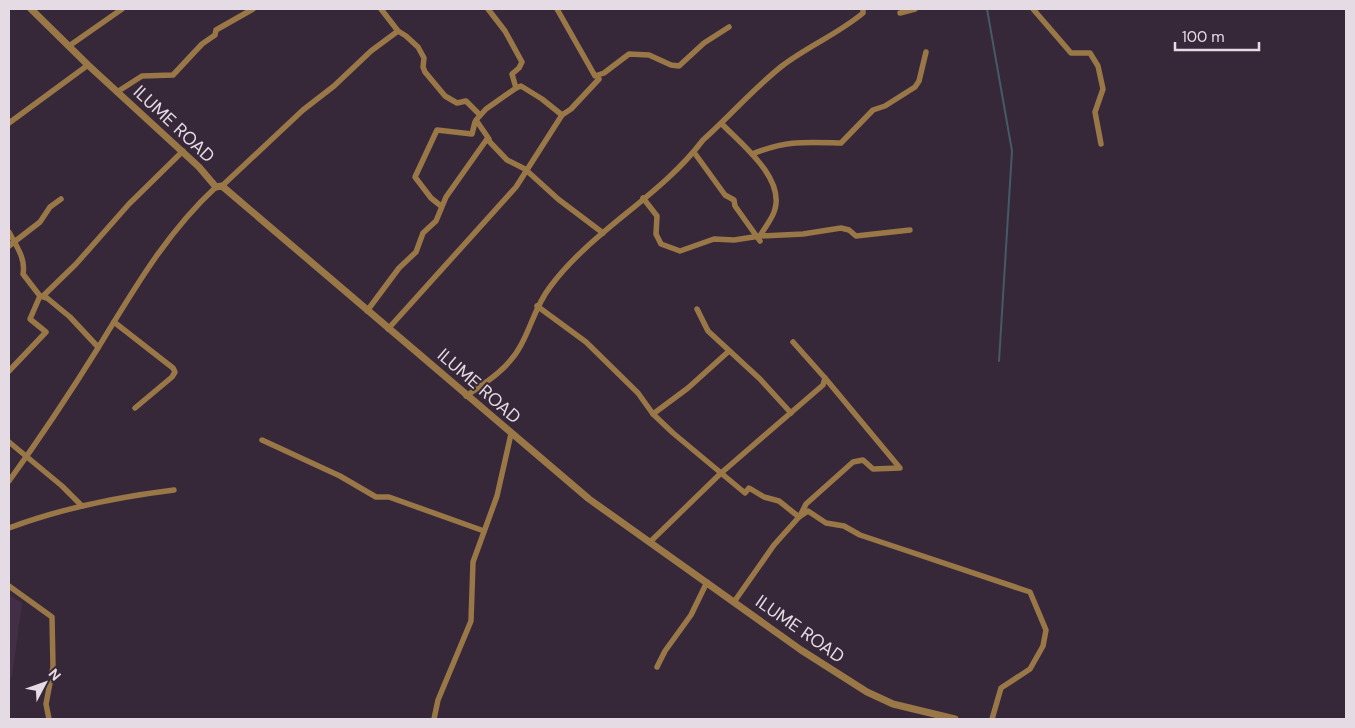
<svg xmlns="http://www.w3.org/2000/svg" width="1355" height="728" font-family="'DM Sans',sans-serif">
  <rect width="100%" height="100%" fill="#372839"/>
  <!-- built -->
  <path fill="#432f45" d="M 9,595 L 22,603 L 12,676 L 9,681 Z"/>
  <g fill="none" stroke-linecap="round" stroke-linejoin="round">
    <!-- stream -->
    <path stroke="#455966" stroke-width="2" d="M 987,9 L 1012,151 L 999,361"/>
    <!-- minor -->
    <g stroke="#997746" stroke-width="5.5">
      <path d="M 488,9 L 505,31 L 522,62 L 519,68 L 512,74 L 516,88 L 486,109 L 476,120 L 489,139"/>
      <path d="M 557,9 L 595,76 L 604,73 L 629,54 L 649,55 L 671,65 L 679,66 L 704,43 L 729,27"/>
      <path d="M 1033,9 L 1071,53 L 1090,53 L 1098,66 L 1103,89 L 1095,112 L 1101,144"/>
      <path d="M 900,13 L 915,9"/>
      <path d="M 398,31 L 406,36 L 418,47 L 424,58 L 423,67 L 425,72 L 445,96 L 457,103 L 466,101 L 480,115"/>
      <path d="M 69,46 L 122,9"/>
      <path d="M 516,88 L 521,86 L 542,99 L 562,115"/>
      <path d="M 117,92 L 142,76 L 173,75 L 202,44 L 215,35 L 216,30 L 253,9"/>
      <path d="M 9,123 L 88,65"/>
      <path d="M 722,124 C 741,144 784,177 775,209 C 773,218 765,227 760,236"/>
      <path d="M 752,154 C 787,140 805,142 841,143 L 873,110 L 885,106 L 915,87 L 919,81 L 926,52"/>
      <path d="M 696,155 L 725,195 L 734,200 L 735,206 L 760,241"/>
      <path d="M 222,186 L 303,110 L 334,86 L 371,51 L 398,31 L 381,9"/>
      <path d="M 643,198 L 657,216 L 656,234 L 661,244 L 680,251 L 714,239 L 734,240 L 760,236 L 803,234 L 841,228 L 849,230 L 856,236 L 910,230"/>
      <path d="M 441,206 L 431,198 L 415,177 L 437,130 L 472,134 L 475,122"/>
      <path d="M 9,232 C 16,246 26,258 23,274 L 40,296 L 47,298 L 70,317 L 98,347"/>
      <path d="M 9,246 L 40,222 L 50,207 L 61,199"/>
      <path d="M 43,296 L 76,264 L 129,204 L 183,151"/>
      <path d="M 537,306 L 586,342 L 638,393 L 653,414 L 673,433 L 745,493 L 749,488 L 764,497 L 779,501 L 799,517 L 808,511 L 826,523 L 844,526 L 860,535 L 1030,592 L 1046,630 L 1043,646 L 1030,669 L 1001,688 L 992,719"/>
      <path d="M 697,309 L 708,331 L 760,379 L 791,413"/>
      <path d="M 367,311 L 399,268 L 416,252 L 423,233 L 436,221 L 446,197 L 487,139 L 507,160 L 525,169 L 558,199 L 603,233"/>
      <path d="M 114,322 L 173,368 L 175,372 L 172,377 L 135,408"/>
      <path d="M 388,329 L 516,187 L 562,115 L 571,109 L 599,79"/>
      <path d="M 9,371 L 46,332 L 30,319 L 40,296"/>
      <path d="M 466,396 C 487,382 509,368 521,345 C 532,325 536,305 550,287 C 592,230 660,197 703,140 C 730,116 754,88 782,66 C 808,46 838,34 863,13 L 863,9"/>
      <path d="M 653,414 L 688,388 L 729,351"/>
      <path d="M 262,440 L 340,476 L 376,497 L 389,497 L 484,531"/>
      <path d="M 9,442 L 62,486 L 82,506"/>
      <path d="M 9,481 C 40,438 70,393 98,348 C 133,291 166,233 216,187"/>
      <path d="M 801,514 L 806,504 L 853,462 L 863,460 L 873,469 L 900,468 L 825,378"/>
      <path d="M 9,528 C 62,508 117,497 174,490"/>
      <path d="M 650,542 L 720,474 L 823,385 L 825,378 L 793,342"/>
      <path d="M 9,586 L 52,617 L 53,667 L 46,704 L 49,719"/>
      <path d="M 734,602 L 774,545 L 799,517"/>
      <path d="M 657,667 L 665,651 L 691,615 L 707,582"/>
      <path d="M 434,719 L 438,700 L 471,621 L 473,562 L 497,496 L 511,434"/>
    </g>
    <!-- tertiary -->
    <path stroke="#997746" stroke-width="7" d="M 31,9 L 88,65 L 199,167 L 216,187 L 222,186 L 589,499 L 801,650 L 867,692 L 893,704 L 955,719"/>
  </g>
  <g text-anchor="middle" stroke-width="4" stroke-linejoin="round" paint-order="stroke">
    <!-- street labels -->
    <g font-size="18" fill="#e5dbe5" stroke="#372839">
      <text transform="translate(174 124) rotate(43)" y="6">ILUME ROAD</text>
      <text transform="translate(479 386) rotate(41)" y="6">ILUME ROAD</text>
      <text transform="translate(800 629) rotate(35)" y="6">ILUME ROAD</text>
    </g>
  </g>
  <!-- border -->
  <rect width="1355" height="728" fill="none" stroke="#e5dbe5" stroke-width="20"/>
  <!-- north arrow -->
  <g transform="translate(45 683) rotate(49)" stroke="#372839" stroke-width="4" paint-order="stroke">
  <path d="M0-4L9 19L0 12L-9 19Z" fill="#e5dbe5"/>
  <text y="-8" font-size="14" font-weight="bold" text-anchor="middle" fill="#e5dbe5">N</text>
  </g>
  <!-- scale -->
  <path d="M1175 42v8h84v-8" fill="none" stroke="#e5dbe5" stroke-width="2.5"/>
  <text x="1182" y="42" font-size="15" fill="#e5dbe5" stroke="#372839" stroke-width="4" paint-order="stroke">100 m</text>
</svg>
